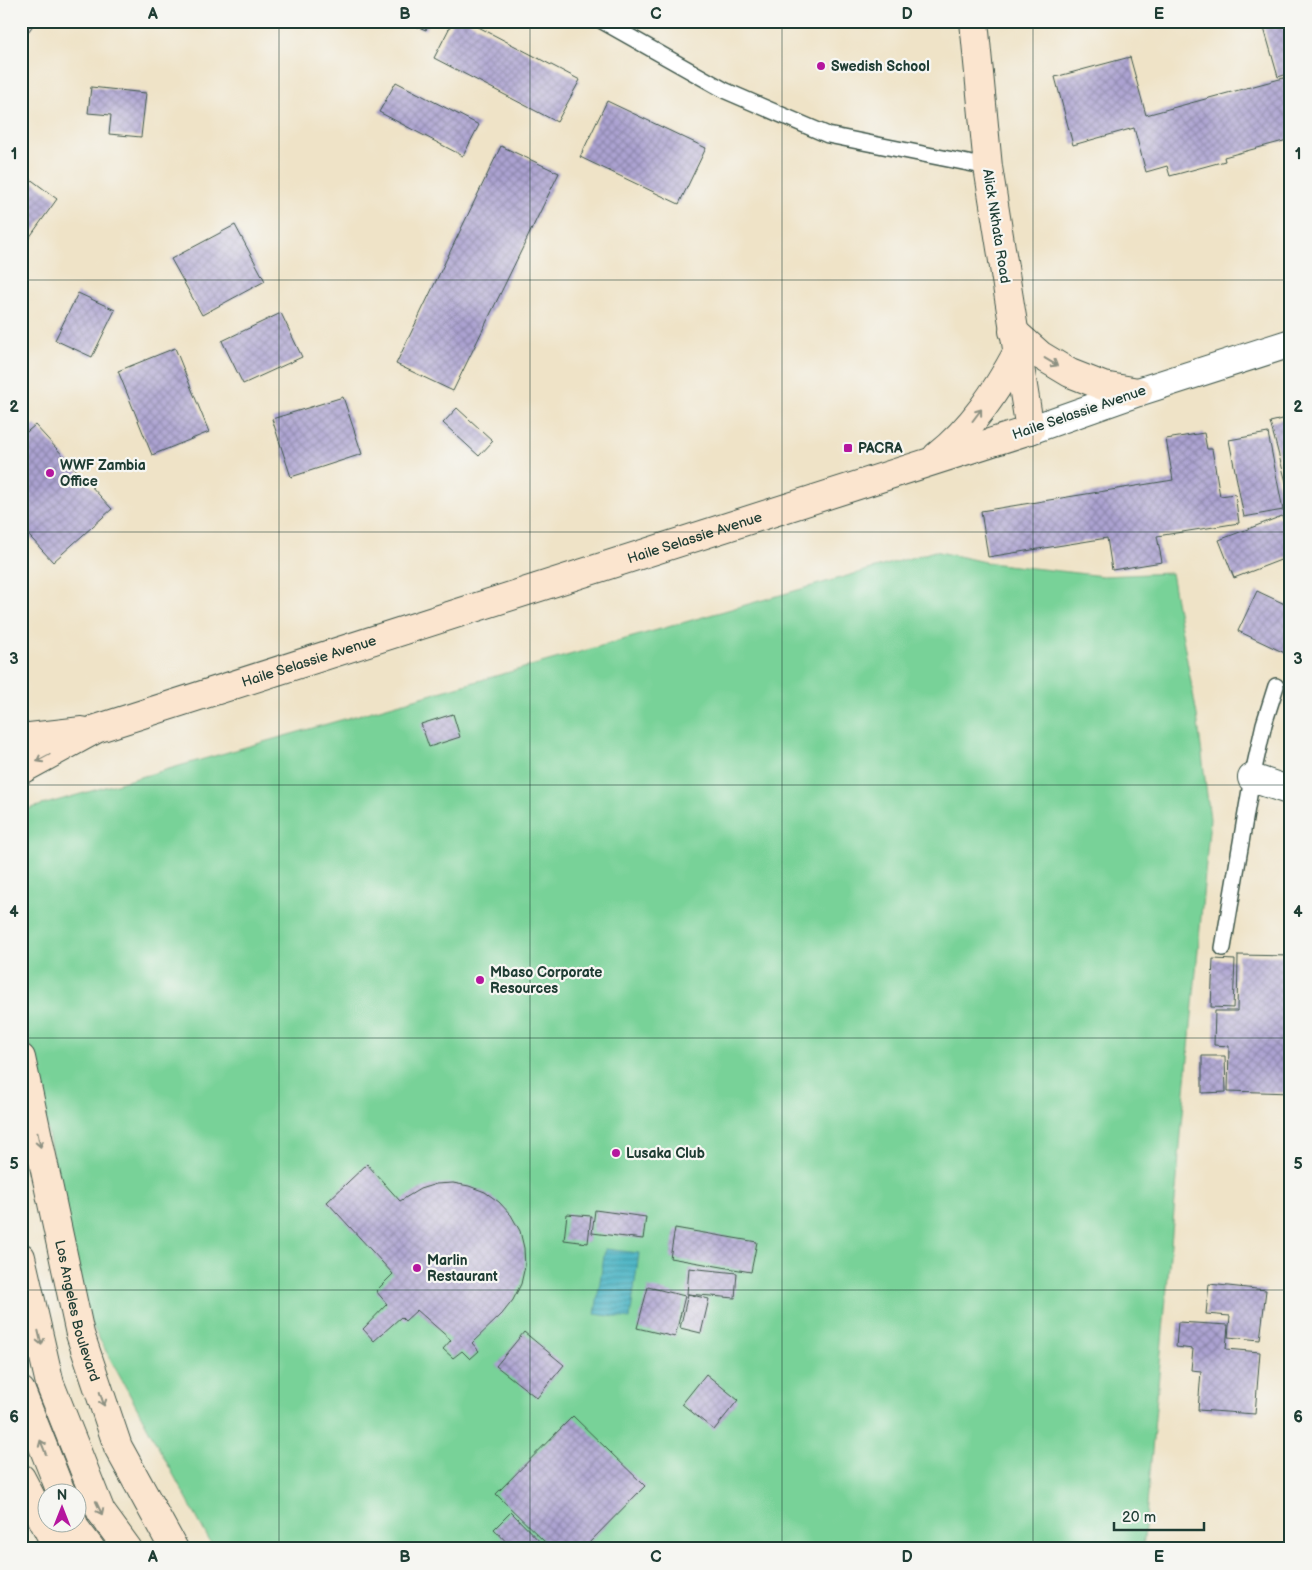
<svg xmlns="http://www.w3.org/2000/svg" width="1312" height="1570" font-family="'Balsamiq Sans',sans-serif">
  <defs>
    <pattern id="water-rules" width="6" height="5" patternUnits="userSpaceOnUse" patternTransform="scale(1.25)"><rect width="6" height="5" fill="#46b2c3"/><path d="M0 2.5h6" fill="none" stroke="#3a929f"/></pattern>
    <pattern id="building-cross-hatch" width="8" height="8" patternUnits="userSpaceOnUse" patternTransform="scale(1.25)"><rect width="8" height="8" fill="#aca2d1"/><path d="M0 0l8 8M0 8l8-8" fill="none" stroke="#8b85aa"/></pattern>
  </defs>
  <rect width="100%" height="100%" fill="#f6f6f2"/>
  <filter id="ink" filterUnits="userSpaceOnUse"><feTurbulence type="fractalNoise" baseFrequency=".02" numOctaves="2"/><feDisplacementMap in="SourceGraphic" scale="10" xChannelSelector="R" yChannelSelector="G"/><feConvolveMatrix kernelMatrix="1 2 1 2 8 2 1 2 1" color-interpolation-filters="sRGB"/></filter>
  <filter id="wash" filterUnits="userSpaceOnUse"><feTurbulence type="fractalNoise" baseFrequency=".0096" numOctaves="4" result="noise"/><feDisplacementMap in="SourceGraphic" scale="20" xChannelSelector="R" yChannelSelector="G"/><feGaussianBlur stdDeviation="1.12" result="paint"/><feColorMatrix in="noise" values="0 0 0 0 0 0 0 0 0 0 0 0 0 0 0 0 0 1.4 0 .05"/><feComposite in="paint" operator="in"/></filter>
  <g filter="url(#wash)">
    <rect width="100%" height="100%" fill="#efe3c7"/>
    <!-- park -->
    <path fill="#78d298" stroke="#4c8866" d="M 935,551 L 989,563 L 1103,576 L 1171,573 L 1197,715 L 1210,819 L 1143,1549 L 214,1549 L 83,1309 L 21,998 L 21,811 Z"/>
    <!-- water -->
    <path fill="url(#water-rules)" stroke="#32787c" d="M 605,1249 L 639,1253 L 630,1319 L 595,1314 Z"/>
    <g id="blocks">
      <!-- building -->
      <g fill="url(#building-cross-hatch)">
        <path d="M 21,21 L 36,21 L 21,42 Z"/>
        <path d="M 403,21 L 430,21 L 426,30 Z"/>
        <path d="M 453,21 L 467,21 L 580,80 L 557,122 L 434,58 Z"/>
        <path d="M 728,21 L 743,21 L 739,28 Z"/>
        <path d="M 1262,21 L 1291,21 L 1291,73 L 1278,77 Z"/>
        <path d="M 1130,57 L 1146,115 L 1291,76 L 1291,139 L 1224,157 L 1225,161 L 1170,176 L 1167,166 L 1146,172 L 1134,128 L 1073,145 L 1055,77 Z"/>
        <path d="M 396,82 L 479,125 L 463,156 L 379,112 Z"/>
        <path d="M 91,87 L 146,93 L 141,137 L 109,134 L 111,115 L 88,113 Z"/>
        <path d="M 607,101 L 706,148 L 679,204 L 580,157 Z"/>
        <path d="M 501,146 L 559,173 L 453,391 L 396,364 Z"/>
        <path d="M 21,172 L 57,199 L 24,245 L 21,243 Z"/>
        <path d="M 235,225 L 265,281 L 202,315 L 171,259 Z"/>
        <path d="M 78,293 L 115,310 L 92,357 L 55,340 Z"/>
        <path d="M 281,313 L 302,357 L 243,384 L 222,341 Z"/>
        <path d="M 175,348 L 209,432 L 152,455 L 118,371 Z"/>
        <path d="M 343,397 L 362,454 L 291,477 L 272,419 Z"/>
        <path d="M 457,408 L 493,441 L 479,456 L 443,423 Z"/>
        <path d="M 1291,417 L 1291,497 L 1290,497 L 1270,422 Z"/>
        <path d="M 35,425 L 112,509 L 53,562 L 21,527 L 21,437 Z"/>
        <path d="M 1204,433 L 1207,449 L 1212,449 L 1220,496 L 1235,494 L 1239,523 L 1157,536 L 1162,562 L 1112,570 L 1107,538 L 988,557 L 981,511 L 1173,480 L 1166,439 Z"/>
        <path d="M 1268,433 L 1283,510 L 1244,517 L 1229,440 Z"/>
        <path d="M 1282,516 L 1291,539 L 1291,556 L 1234,578 L 1219,540 Z"/>
        <path d="M 1291,521 L 1291,532 L 1286,523 Z"/>
        <path d="M 1257,591 L 1291,607 L 1291,656 L 1238,631 Z"/>
        <path d="M 453,714 L 460,737 L 429,747 L 421,724 Z"/>
        <path d="M 1238,955 L 1291,956 L 1291,1093 L 1228,1091 L 1229,1046 L 1214,1045 L 1215,1011 L 1237,1011 Z"/>
        <path d="M 1213,959 L 1235,960 L 1233,1008 L 1211,1007 Z"/>
        <path d="M 1202,1056 L 1225,1056 L 1226,1092 L 1202,1093 Z"/>
        <path d="M 367,1164 L 400,1201 L 420,1189 L 436,1184 L 453,1183 L 469,1186 L 485,1192 L 499,1202 L 511,1215 L 520,1231 L 524,1248 L 525,1266 L 521,1284 L 513,1300 L 502,1314 L 472,1343 L 479,1351 L 470,1359 L 462,1351 L 453,1358 L 443,1349 L 451,1340 L 417,1310 L 405,1321 L 401,1317 L 374,1341 L 363,1329 L 387,1304 L 376,1291 L 393,1274 L 327,1202 Z"/>
        <path d="M 595,1210 L 646,1217 L 643,1239 L 592,1233 Z"/>
        <path d="M 567,1214 L 591,1216 L 588,1243 L 564,1240 Z"/>
        <path d="M 675,1228 L 757,1242 L 751,1272 L 670,1258 Z"/>
        <path d="M 689,1268 L 737,1273 L 735,1298 L 687,1294 Z"/>
        <path d="M 1209,1284 L 1266,1290 L 1260,1340 L 1228,1337 L 1230,1316 L 1206,1314 Z"/>
        <path d="M 648,1287 L 685,1296 L 675,1337 L 637,1328 Z"/>
        <path d="M 688,1294 L 709,1299 L 701,1333 L 680,1328 Z"/>
        <path d="M 1178,1322 L 1228,1325 L 1226,1349 L 1260,1352 L 1255,1414 L 1198,1410 L 1201,1371 L 1191,1370 L 1193,1349 L 1176,1347 Z"/>
        <path d="M 524,1332 L 564,1365 L 537,1398 L 496,1366 Z"/>
        <path d="M 706,1374 L 738,1400 L 714,1430 L 682,1404 Z"/>
        <path d="M 573,1416 L 645,1486 L 583,1549 L 552,1549 L 496,1494 Z"/>
        <path d="M 511,1512 L 547,1549 L 513,1549 L 494,1529 Z"/>
      </g>
    </g>
  </g>
  <g filter="url(#ink)">
    <use href="#blocks" fill-opacity="0" stroke="#3e564a" stroke-width="1"/>
    <g fill="none" stroke-linecap="round" stroke-linejoin="round">
      <defs>
        <g id="service">
          <path d="M 602,21 L 726,91 L 828,135 L 988,167"/>
          <path d="M 1223,948 L 1252,778 L 1264,724 L 1276,686"/>
        </g>
        <g id="minor">
          <path d="M 1030,430 L 1138,392 L 1291,343"/>
          <path d="M 1252,778 L 1291,791"/>
        </g>
        <g id="secondary">
          <path d="M 1013,331 L 1040,355 L 1070,373 L 1103,386 L 1138,392"/>
          <path d="M 937,456 C 972,428 996,392 1017,353"/>
          <path d="M 21,738 L 82,731"/>
          <path id="s1" d="M 21,770 L 96,729 L 1030,430 L 988,167 L 974,21"/>
          <path id="s2" d="M 21,1058 L 80,1334 L 118,1447 L 174,1549"/>
          <path d="M 21,1257 L 50,1384 L 101,1512 L 128,1549"/>
          <path d="M 21,1391 L 61,1492"/>
          <path d="M 21,1478 L 58,1549"/>
          <path d="M 73,1522 L 75,1528 L 91,1549"/>
        </g>
      </defs>
      <!-- service casing -->
      <use href="#service" stroke="#3e564a" stroke-width="18"/>
      <!-- minor casing -->
      <use href="#minor" stroke="#3e564a" stroke-width="30"/>
      <!-- secondary casing -->
      <use href="#secondary" stroke="#3e564a" stroke-width="30"/>
      <!-- service -->
      <use href="#service" stroke="#fff" stroke-width="15"/>
      <!-- minor -->
      <use href="#minor" stroke="#fff" stroke-width="28"/>
      <!-- secondary -->
      <use href="#secondary" stroke="#fbe5cf" stroke-width="28"/>
    </g>
    <!-- one-way arrows -->
    <defs><path id="oneway-shaft" d="M-6 0H5M1.5-3L5.5 0L1.5 3" fill="none" stroke-width="1.6" stroke-linecap="round" stroke-linejoin="round" transform="scale(1.25)"/></defs>
    <g stroke="#8d9182">
      <use href="#oneway-shaft" transform="translate(1051 362) rotate(31)"/>
      <use href="#oneway-shaft" transform="translate(977 415) rotate(-53)"/>
      <use href="#oneway-shaft" transform="translate(43 758) rotate(152)"/>
      <use href="#oneway-shaft" transform="translate(39 1140) rotate(78)"/>
      <use href="#oneway-shaft" transform="translate(40 1338) rotate(77)"/>
      <use href="#oneway-shaft" transform="translate(102 1399) rotate(72)"/>
      <use href="#oneway-shaft" transform="translate(43 1447) rotate(-112)"/>
      <use href="#oneway-shaft" transform="translate(99 1508) rotate(65)"/>
    </g>
  </g>
  <!-- grid -->
  <path fill="none" stroke="#1f3d34" stroke-width="1" stroke-opacity="0.55" d="M 279,21 L 279,1549M 530,21 L 530,1549M 782,21 L 782,1549M 1033,21 L 1033,1549M 21,280 L 1291,280M 21,532 L 1291,532M 21,785 L 1291,785M 21,1038 L 1291,1038M 21,1290 L 1291,1290"/>
  <!-- markers -->
  <g fill="#b5179e" stroke="#f6f6f2" stroke-width="2">
    <circle cx="821" cy="66" r="5"/>
    <rect x="843" y="443" width="10" height="10" rx="2.5"/>
    <circle cx="50" cy="473" r="5"/>
    <circle cx="480" cy="980" r="5"/>
    <circle cx="616" cy="1153" r="5"/>
    <circle cx="417" cy="1268" r="5"/>
  </g>
  <g text-anchor="middle" stroke-width="4.5" stroke-linejoin="round" paint-order="stroke">
    <!-- poi labels -->
    <g font-size="14" font-weight="bold" fill="#1f3d34" stroke="#f6f6f2" text-anchor="start">
      <text x="831" y="71">Swedish School</text>
      <text x="858" y="453">PACRA</text>
      <text x="60" y="470">WWF Zambia<tspan x="60" dy="16">Office</tspan></text>
      <text x="490" y="977">Mbaso Corporate<tspan x="490" dy="16">Resources</tspan></text>
      <text x="626" y="1158">Lusaka Club</text>
      <text x="427" y="1265">Marlin<tspan x="427" dy="16">Restaurant</tspan></text>
    </g>
    <!-- street labels -->
    <g font-size="14" fill="#1f3d34" stroke="#f6f6f2">
      <text transform="translate(997 226) rotate(81)" y="5">Alick Nkhata Road</text>
      <text transform="translate(1079 412) rotate(-19)" y="5">Haile Selassie Avenue</text>
      <text dy="5" stroke="none"><textPath href="#s1" startOffset="714">Haile Selassie Avenue</textPath></text>
      <text dy="5" stroke="none"><textPath href="#s1" startOffset="309">Haile Selassie Avenue</textPath></text>
      <text dy="5" stroke="none"><textPath href="#s2" startOffset="259">Los Angeles Boulevard</textPath></text>
    </g>
  </g>
  <!-- margin -->
  <rect width="1312" height="1570" fill="none" stroke="#f6f6f2" stroke-width="55"/>
  <!-- north arrow -->
  <g transform="translate(62 1508)"><circle r="24" fill="#f6f6f2" stroke="#a0aca6"/>
  <path d="M0-4L9 19L0 12L-9 19Z" fill="#b5179e"/>
  <text y="-8" font-size="14" font-weight="bold" text-anchor="middle" fill="#1f3d34">N</text>
  </g>
  <!-- scale -->
  <path d="M1114 1522v8h90v-8" fill="none" stroke="#1f3d34" stroke-width="2.5"/>
  <text x="1122" y="1522" font-size="15" fill="#1f3d34" stroke="#f6f6f2" stroke-width="4" paint-order="stroke">20 m</text>
  <rect x="28" y="28" width="1256" height="1514" fill="none" stroke="#1f3d34" stroke-width="2"/>
  <g font-size="16" text-anchor="middle" font-weight="bold" fill="#1f3d34">
    <text x="153" y="19">A</text>
    <text x="405" y="19">B</text>
    <text x="656" y="19">C</text>
    <text x="907" y="19">D</text>
    <text x="1159" y="19">E</text>
    <text x="14" y="159">1</text>
    <text x="1298" y="159">1</text>
    <text x="14" y="412">2</text>
    <text x="1298" y="412">2</text>
    <text x="14" y="664">3</text>
    <text x="1298" y="664">3</text>
    <text x="14" y="917">4</text>
    <text x="1298" y="917">4</text>
    <text x="14" y="1169">5</text>
    <text x="1298" y="1169">5</text>
    <text x="14" y="1422">6</text>
    <text x="1298" y="1422">6</text>
    <text x="153" y="1562">A</text>
    <text x="405" y="1562">B</text>
    <text x="656" y="1562">C</text>
    <text x="907" y="1562">D</text>
    <text x="1159" y="1562">E</text>
  </g>
</svg>
